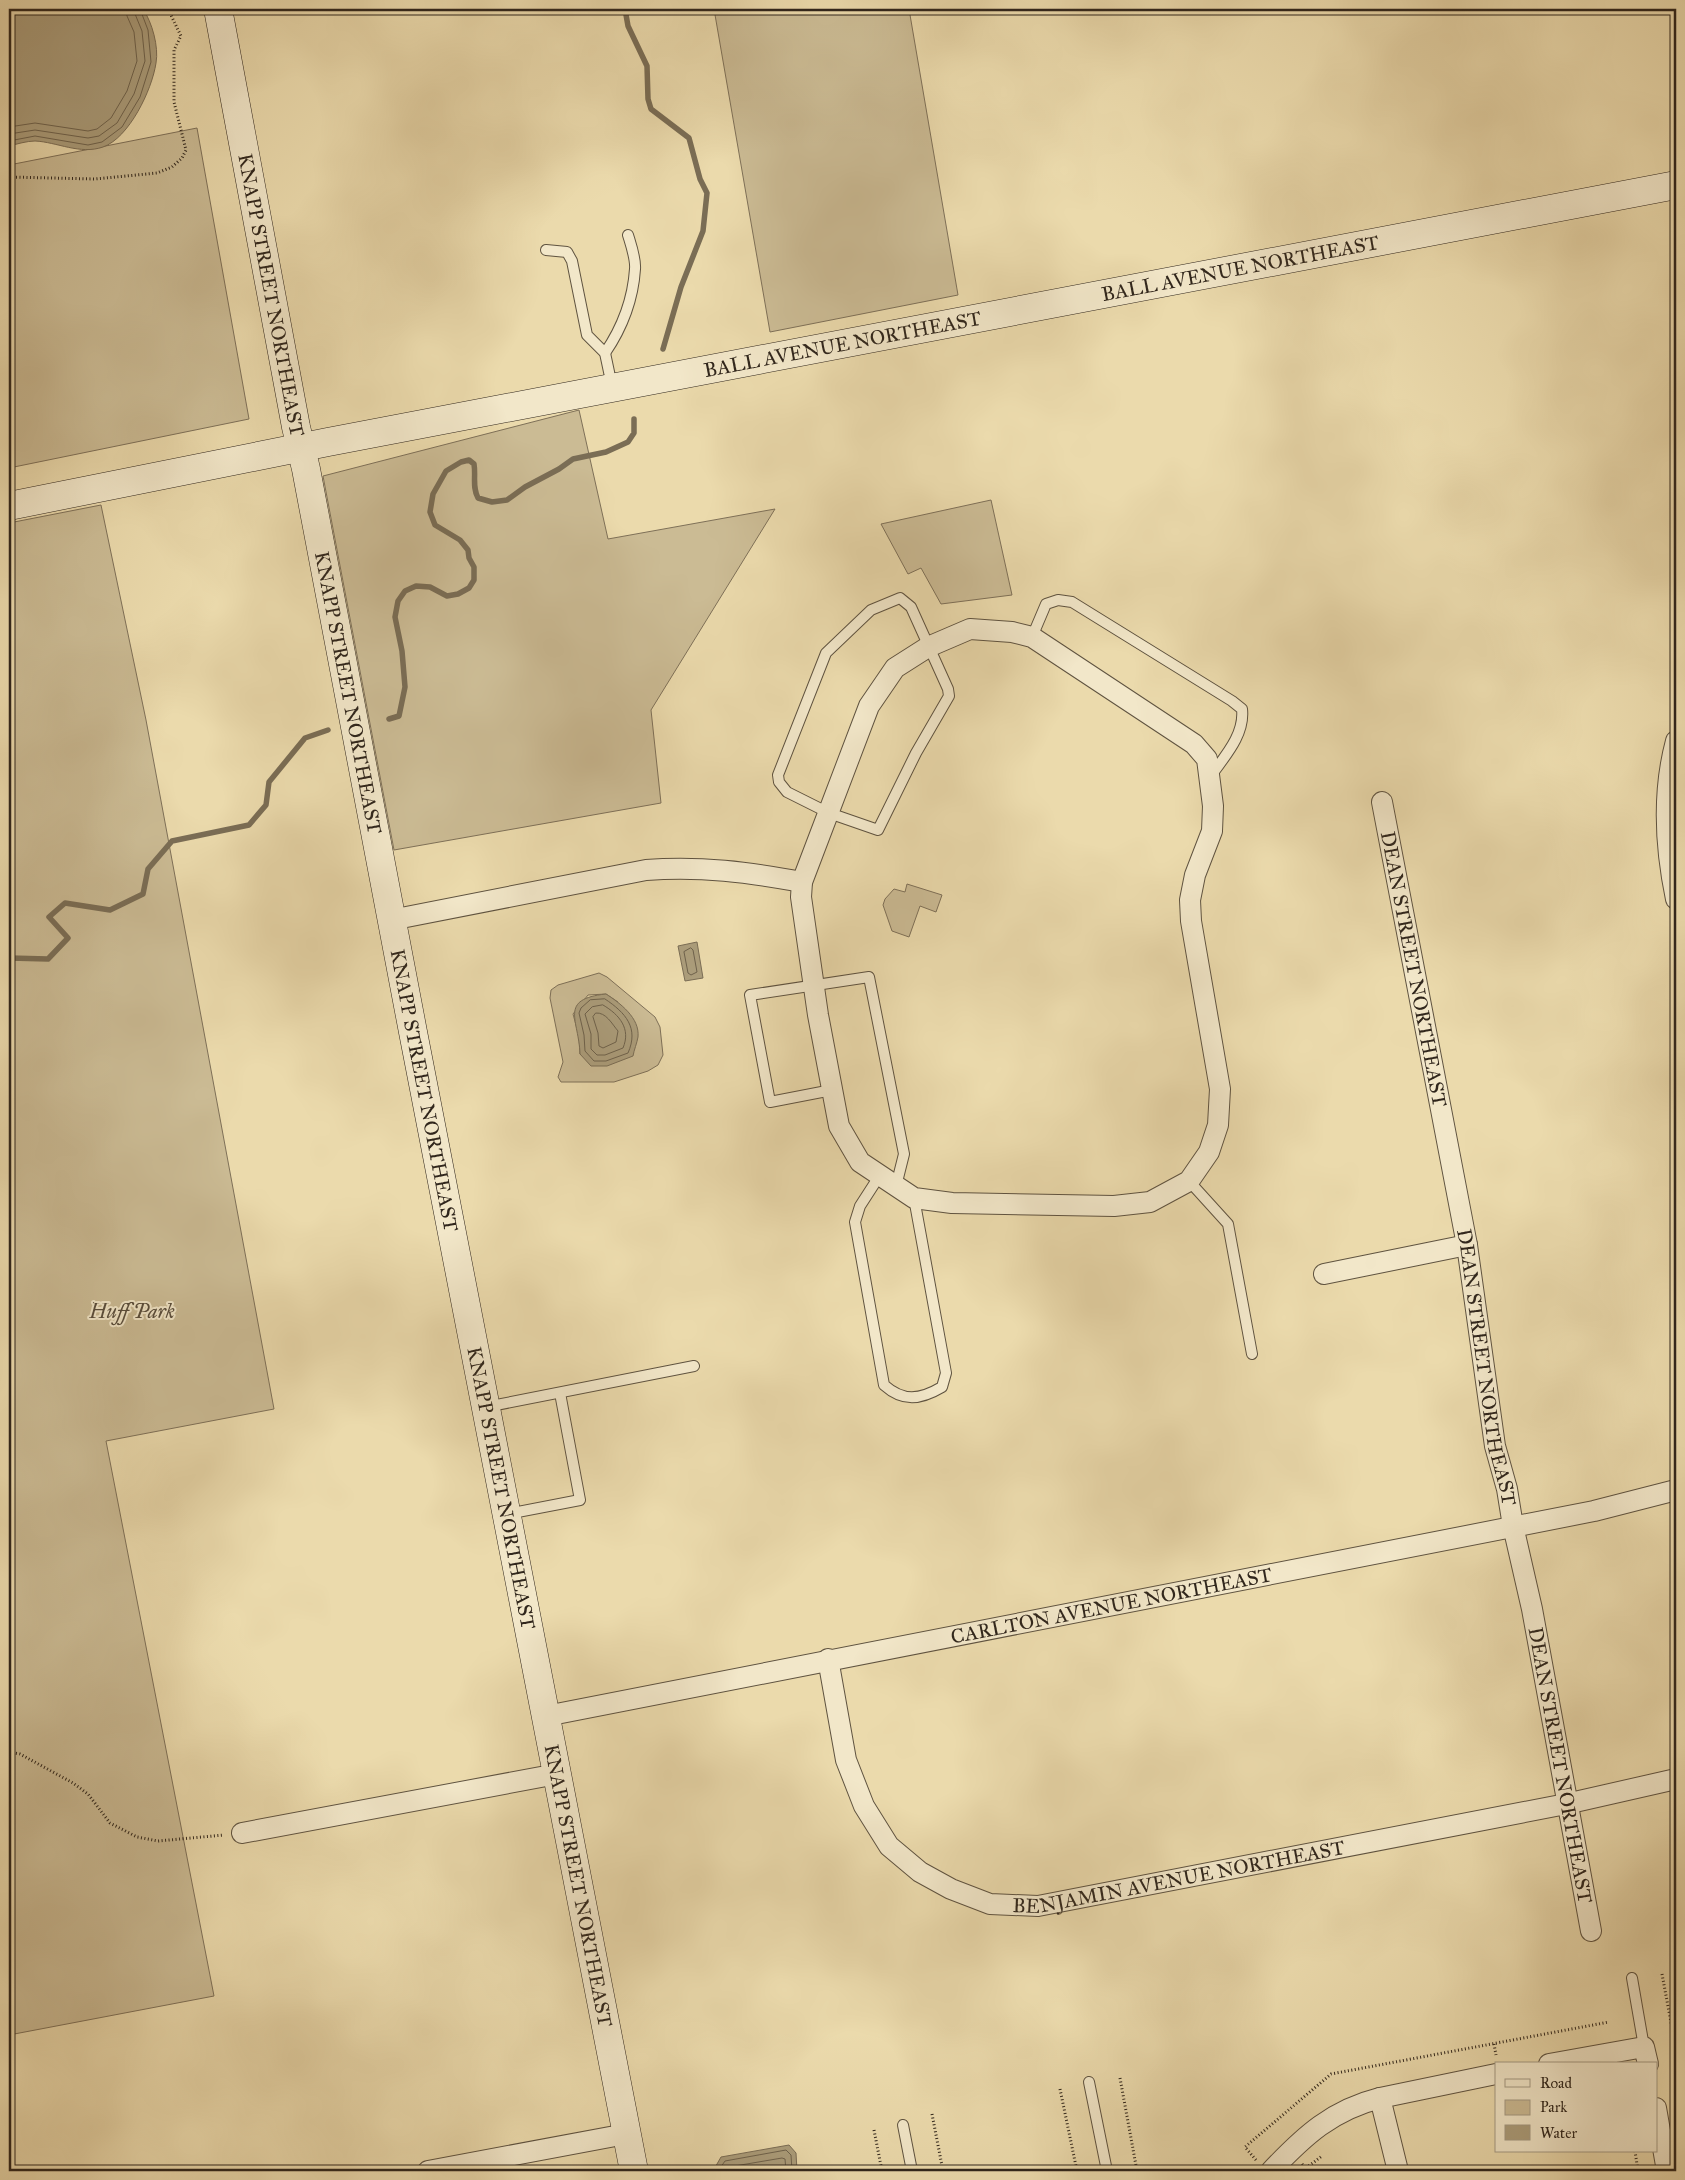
<svg xmlns="http://www.w3.org/2000/svg" width="1685" height="2180" font-family="'IM FELL Great Primer',serif">
  <rect width="100%" height="100%" fill="#ebdaac"/>
  <filter id="stains"><feTurbulence type="fractalNoise" baseFrequency=".004" numOctaves="4"/><feColorMatrix values="0 0 0 0 .2 0 0 0 0 .09 0 0 0 0 .02 0 0 0 .5 -.17"/></filter>
  <radialGradient id="worn" r=".72"><stop offset=".6" stop-color="#630" stop-opacity="0"/><stop offset="1" stop-color="#630" stop-opacity=".3"/></radialGradient>
  <!-- green -->
  <g fill="#cbbb94" stroke="#7e7058" fill-rule="evenodd">
    <path d="M 714,9 L 909,9 L 958,295 L 770,332 Z"/>
    <path d="M 197,128 L 249,419 L 9,468 L 9,165 Z"/>
    <path d="M 579,410 L 608,539 L 775,509 L 651,710 L 661,803 L 394,850 L 323,476 Z"/>
    <path d="M 991,500 L 1012,595 L 941,604 L 921,568 L 908,574 L 881,524 Z"/>
    <path d="M 101,505 L 146,720 L 274,1409 L 106,1441 L 214,1996 L 9,2035 L 9,523 Z"/>
    <path d="M 907,884 L 942,895 L 936,912 L 920,906 L 909,937 L 892,931 L 883,905 L 885,899 L 894,889 L 905,892 Z"/>
    <path d="M 599,973 L 607,977 L 655,1017 L 660,1027 L 663,1055 L 658,1065 L 648,1071 L 614,1082 L 561,1082 L 558,1077 L 563,1062 L 550,998 L 551,990 L 558,985 ZM 606,994 L 618,1002 L 580,1054 L 579,1036 L 573,1014 L 588,995 Z"/>
  </g>
  <!-- water -->
  <g fill="#ab9d7b" stroke="#7a6d55">
    <path d="M 27,9 L 143,9 C 152,22 159,47 156,63 C 152,90 129,138 103,147 C 80,155 57,142 35,141 C 27,141 17,144 9,146 L 9,12 Z"/>
    <path d="M 697,942 L 703,978 L 685,981 L 678,946 Z"/>
    <path d="M 606,994 C 620,1003 640,1018 638,1037 C 637,1043 634,1050 633,1056 L 607,1066 L 591,1066 L 580,1054 C 579,1020 558,999 606,994 Z"/>
    <path d="M 789,2145 L 796,2153 L 797,2171 L 713,2171 L 721,2157 Z"/>
  </g>
  <g fill="none" stroke-linecap="round" stroke-linejoin="round">
    <!-- shore -->
    <g stroke="#6e624c" stroke-width="1">
      <path d="M 9,127 L 35,123 L 88,131 L 97,129 L 111,118 L 127,91 L 137,61 L 134,32 L 127,16 L 126,9"/>
      <path d="M 9,134 L 35,130 L 88,138 L 99,136 L 117,123 L 134,94 L 145,61 L 142,31 L 133,9"/>
      <path d="M 9,141 L 35,136 L 88,145 L 102,142 L 122,127 L 140,97 L 151,62 L 148,30 L 140,9"/>
      <path d="M 691,948 L 693,950 L 697,972 L 691,975 L 688,973 L 684,952 Z"/>
      <path d="M 605,999 C 626,1013 639,1028 628,1053 L 606,1061 L 594,1061 L 585,1051 L 584,1035 L 579,1013 L 581,1008 L 590,1000 Z"/>
      <path d="M 603,1005 C 620,1015 631,1029 623,1048 L 605,1055 L 597,1055 L 591,1049 L 591,1034 L 585,1014 L 592,1007 Z"/>
      <path d="M 596,1013 C 606,1012 612,1024 618,1031 L 616,1042 L 603,1048 L 599,1046 L 598,1033 L 593,1017 Z"/>
      <path d="M 718,2171 L 725,2161 L 786,2150 L 791,2155 L 792,2171"/>
      <path d="M 726,2171 L 729,2167 L 782,2158 L 785,2159 L 786,2171"/>
    </g>
    <!-- stream -->
    <g stroke="#7a6d55" stroke-width="5.5">
      <path d="M 625,9 L 628,26 L 647,66 L 648,99 L 651,109 L 689,138 L 700,179 L 707,193 L 703,231 L 681,287 L 663,349"/>
      <path d="M 389,719 L 399,716 L 405,687 L 402,651 L 395,617 L 398,601 L 405,591 L 416,586 L 430,587 L 447,596 L 458,594 L 469,588 L 474,580 L 474,567 L 469,558 L 468,550 L 460,540 L 435,525 L 430,512 L 433,494 L 446,471 L 461,462 L 469,460 L 474,464 C 476,476 472,487 478,498 L 492,502 L 507,500 L 525,487 L 559,469 L 573,459 L 606,452 L 628,442 L 634,433 L 634,419"/>
      <path d="M 9,958 L 48,959 L 68,938 L 49,917 L 65,903 L 110,910 L 143,894 L 148,869 L 172,841 L 249,825 L 266,805 L 269,782 L 305,738 L 328,730"/>
    </g>
    <defs>
      <g id="lane">
        <path d="M 546,250 L 567,252 L 572,261 L 587,335 L 605,353 L 612,386"/>
        <path d="M 605,353 C 622,328 633,300 635,269 C 636,259 631,245 628,235"/>
        <path d="M 900,598 L 911,607 L 948,689 L 949,696 L 916,753 L 878,830 L 829,813 L 787,792 L 779,782 L 778,775 L 826,653 L 871,610 Z"/>
        <path d="M 1032,637 L 1046,604 L 1058,600 L 1072,602 L 1232,701 L 1242,709 C 1245,735 1224,757 1210,777"/>
        <path d="M 832,1090 L 770,1102 L 750,995 L 869,977 L 904,1154 L 896,1186"/>
        <path d="M 880,1175 L 860,1206 L 855,1222 L 884,1385 C 903,1402 920,1400 942,1387 L 946,1373 L 914,1198"/>
        <path d="M 1189,1181 L 1228,1224 L 1252,1354"/>
        <path d="M 486,1407 L 694,1366"/>
        <path d="M 507,1514 L 580,1500 L 560,1393"/>
        <path d="M 1632,1978 L 1644,2047"/>
        <path d="M 1089,2082 L 1107,2171"/>
        <path d="M 903,2125 L 912,2171"/>
      </g>
      <g id="street">
        <path d="M 970,629 L 1012,632 L 1032,637 L 1194,744 L 1207,759 L 1213,806 L 1212,831 L 1195,875 L 1190,900 L 1191,921 L 1220,1089 L 1218,1125 L 1209,1152 L 1189,1181 L 1150,1202 L 1114,1206 L 952,1203 L 914,1198 L 860,1162 L 839,1126 L 818,1015 L 801,897 L 802,882 L 869,706 L 895,668 L 928,647 Z"/>
        <path d="M 1676,741 C 1662,793 1665,846 1676,899"/>
        <path id="s1" d="M 1382,802 L 1467,1245 L 1495,1446 L 1507,1489 L 1513,1526 L 1532,1609 L 1591,1931"/>
        <path d="M 391,920 L 646,870 C 701,866 748,872 802,882"/>
        <path d="M 1324,1274 L 1467,1245"/>
        <path id="s2" d="M 828,1659 L 846,1760 L 864,1806 L 889,1846 L 920,1872 L 951,1889 L 990,1904 L 1038,1906 L 1566,1804 L 1676,1779"/>
        <path id="s3" d="M 546,1716 L 1594,1511 L 1676,1490"/>
        <path d="M 242,1833 L 557,1774"/>
        <path d="M 1549,2064 L 1644,2047 L 1648,2064"/>
        <path d="M 1656,2108 L 1667,2171"/>
        <path d="M 428,2171 L 626,2134"/>
        <path d="M 1271,2171 C 1304,2136 1332,2110 1380,2098"/>
        <path d="M 1398,2171 L 1380,2098 L 1496,2074"/>
      </g>
      <g id="secondary">
        <path id="s4" d="M 218,9 L 296,427 L 306,469 L 413,1032 L 634,2171"/>
        <path id="s5" d="M 9,506 L 328,442 L 1676,185"/>
      </g>
    </defs>
    <!-- lane casing -->
    <use href="#lane" stroke="#5f5340" stroke-width="12"/>
    <!-- street casing -->
    <use href="#street" stroke="#5f5340" stroke-width="22"/>
    <!-- secondary casing -->
    <use href="#secondary" stroke="#30261c" stroke-width="29"/>
    <!-- path -->
    <g stroke="#30261c" stroke-width="3" stroke-dasharray="1 2.5" stroke-linecap="butt">
      <path d="M 9,177 L 95,179 L 157,173 L 172,167 L 182,158 L 186,150 L 174,102 L 174,50 L 181,36 L 168,9"/>
      <path d="M 9,1752 L 20,1754 L 73,1783 L 88,1794 L 110,1823 L 137,1837 L 158,1841 L 224,1835"/>
      <path d="M 1662,1974 L 1676,2049"/>
      <path d="M 1494,2044 L 1496,2055"/>
      <path d="M 1120,2078 L 1137,2171"/>
      <path d="M 1060,2089 L 1077,2171"/>
      <path d="M 932,2114 L 943,2171"/>
      <path d="M 874,2130 L 882,2171"/>
      <path d="M 1635,2151 L 1638,2171"/>
      <path d="M 1256,2160 L 1245,2147 L 1331,2074 L 1609,2022"/>
      <path d="M 1302,2164 L 1308,2171"/>
      <path d="M 1306,2168 L 1322,2156"/>
    </g>
    <!-- lane -->
    <use href="#lane" stroke="#f2e7c9" stroke-width="10"/>
    <!-- street -->
    <use href="#street" stroke="#f2e7c9" stroke-width="20"/>
    <!-- secondary -->
    <use href="#secondary" stroke="#f2e7c9" stroke-width="28"/>
  </g>
  <g text-anchor="middle" stroke-width="4" stroke-linejoin="round" paint-order="stroke">
    <!-- street labels -->
    <g font-size="20" fill="#30261c" stroke="#f2e7c9">
      <text dy="7" stroke="none"><textPath href="#s5" startOffset="1254">BALL AVENUE NORTHEAST</textPath></text>
      <text dy="7" stroke="none"><textPath href="#s4" startOffset="291">KNAPP STREET NORTHEAST</textPath></text>
      <text dy="7" stroke="none"><textPath href="#s5" startOffset="849">BALL AVENUE NORTHEAST</textPath></text>
      <text dy="7" stroke="none"><textPath href="#s4" startOffset="696">KNAPP STREET NORTHEAST</textPath></text>
      <text dy="7" stroke="none"><textPath href="#s1" startOffset="170">DEAN STREET NORTHEAST</textPath></text>
      <text dy="7" stroke="none"><textPath href="#s4" startOffset="1101">KNAPP STREET NORTHEAST</textPath></text>
      <text dy="7" stroke="none"><textPath href="#s1" startOffset="575">DEAN STREET NORTHEAST</textPath></text>
      <text dy="7" stroke="none"><textPath href="#s4" startOffset="1506">KNAPP STREET NORTHEAST</textPath></text>
      <text dy="7" stroke="none"><textPath href="#s3" startOffset="576">CARLTON AVENUE NORTHEAST</textPath></text>
      <text dy="7" stroke="none"><textPath href="#s1" startOffset="980">DEAN STREET NORTHEAST</textPath></text>
      <text dy="7" stroke="none"><textPath href="#s2" startOffset="508">BENJAMIN AVENUE NORTHEAST</textPath></text>
      <text dy="7" stroke="none"><textPath href="#s4" startOffset="1911">KNAPP STREET NORTHEAST</textPath></text>
    </g>
    <!-- park labels -->
    <g font-size="20" font-style="italic" fill="#574b3a" stroke="#f2e7c9">
      <text x="132" y="1318">Huff Park</text>
    </g>
  </g>
  <!-- margin -->
  <rect width="1685" height="2180" fill="none" stroke="#ebdaac" stroke-width="30"/>
  <rect x="10" y="10" width="1665" height="2160" fill="none" stroke="#30261c" stroke-width="2.5"/>
  <rect x="15" y="15" width="1655" height="2150" fill="none" stroke="#30261c"/>
  <!-- legend -->
  <rect x="1495" y="2062" width="162" height="90" fill="#f2e7c9" stroke="#a49a84"/>
  <rect x="1505" y="2079" width="25" height="8" fill="#f2e7c9" stroke="#a49a84"/>
  <text x="1540" y="2088" font-size="15" fill="#30261c">Road</text>
  <rect x="1505" y="2100" width="25" height="15" fill="#cbbb94" stroke="#a49a84"/>
  <text x="1540" y="2112" font-size="15" fill="#30261c">Park</text>
  <rect x="1505" y="2125" width="25" height="15" fill="#ab9d7b" stroke="#a49a84"/>
  <text x="1540" y="2138" font-size="15" fill="#30261c">Water</text>
  <rect width="100%" height="100%" filter="url(#stains)"/>
  <rect width="100%" height="100%" fill="url(#worn)"/>
</svg>
